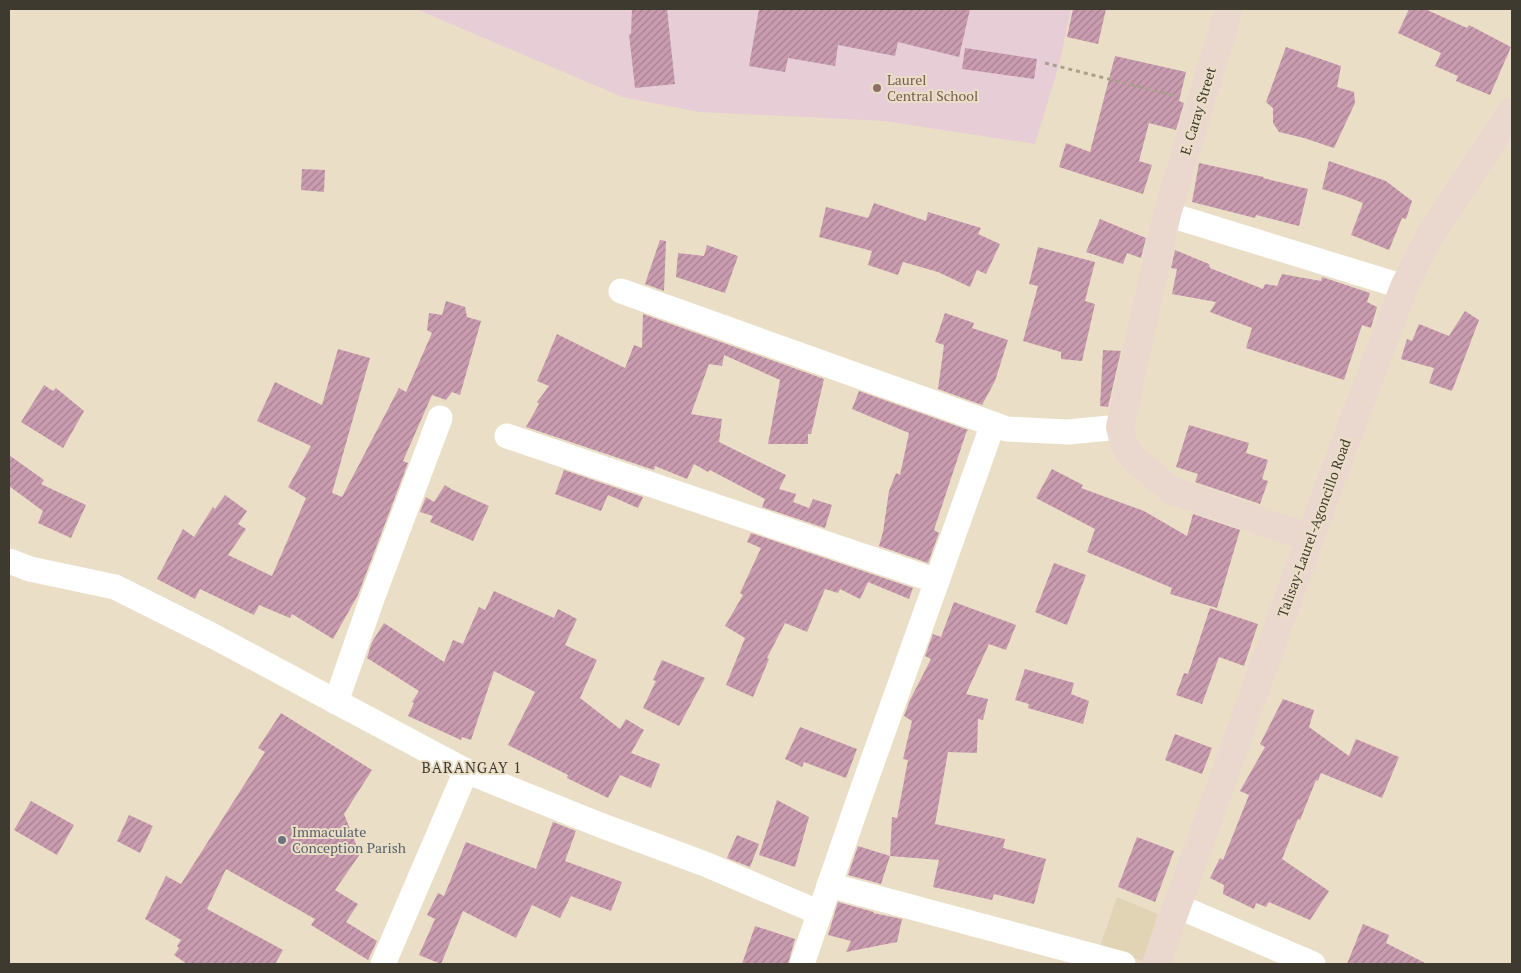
<svg xmlns="http://www.w3.org/2000/svg" width="1521" height="973" font-family="'PT Serif',serif">
  <defs>
    <pattern id="building-hatch" width="6" height="6" patternUnits="userSpaceOnUse" patternTransform="scale(1.25)"><rect width="6" height="6" fill="#ca9cb0"/><path d="M-1 1l2-2M0 6l6-6M5 7l2-2" fill="none" stroke="#a58090"/></pattern>
  </defs>
  <rect width="100%" height="100%" fill="#eadfc6"/>
  <!-- built -->
  <path fill="#e1d4b4" d="M 1117,897 L 1158,914 L 1143,961 L 1100,946 Z"/>
  <!-- education -->
  <path fill="#e7ced6" d="M 416,9 L 1071,9 L 1059,65 L 1035,144 L 884,121 L 699,112 L 622,97 Z"/>
  <!-- building -->
  <g fill="url(#building-hatch)">
    <path d="M 632,9 L 667,9 L 675,84 L 635,88 L 629,34 L 631,34 Z"/>
    <path d="M 759,9 L 970,9 L 959,57 L 898,42 L 895,56 L 838,45 L 835,66 L 788,58 L 785,72 L 749,66 Z"/>
    <path d="M 1073,9 L 1106,9 L 1098,44 L 1067,37 Z"/>
    <path d="M 1409,9 L 1425,9 L 1467,28 L 1469,25 L 1511,47 L 1490,95 L 1456,81 L 1458,76 L 1435,66 L 1441,53 L 1398,33 Z"/>
    <path d="M 1286,47 L 1341,66 L 1337,87 L 1354,92 L 1355,103 L 1334,148 L 1304,138 L 1279,132 L 1273,123 L 1273,108 L 1266,102 Z"/>
    <path d="M 965,48 L 1037,59 L 1034,79 L 962,69 Z"/>
    <path d="M 1115,56 L 1186,72 L 1179,101 L 1184,103 L 1176,130 L 1149,123 L 1139,161 L 1152,165 L 1143,194 L 1059,167 L 1066,143 L 1090,152 Z"/>
    <path d="M 1329,161 L 1386,181 L 1412,201 L 1406,219 L 1402,218 L 1389,250 L 1351,235 L 1363,203 L 1345,196 L 1322,189 Z"/>
    <path d="M 1199,163 L 1264,177 L 1263,178 L 1308,189 L 1299,226 L 1256,215 L 1255,218 L 1192,202 Z"/>
    <path d="M 302,169 L 325,170 L 324,192 L 301,190 Z"/>
    <path d="M 874,203 L 926,221 L 928,212 L 981,228 L 978,234 L 1000,244 L 986,274 L 977,270 L 970,287 L 938,272 L 903,262 L 898,275 L 868,265 L 872,251 L 819,237 L 826,207 L 868,218 Z"/>
    <path d="M 1100,219 L 1146,238 L 1141,258 L 1127,253 L 1123,264 L 1086,252 Z"/>
    <path d="M 660,240 L 666,241 L 664,291 L 645,284 Z"/>
    <path d="M 707,245 L 738,256 L 725,293 L 676,277 L 678,253 L 704,256 Z"/>
    <path d="M 1038,247 L 1095,262 L 1085,301 L 1095,304 L 1082,361 L 1061,359 L 1061,352 L 1023,341 L 1038,286 L 1029,284 Z"/>
    <path d="M 1175,250 L 1209,264 L 1210,268 L 1263,289 L 1265,284 L 1277,286 L 1282,274 L 1321,281 L 1322,277 L 1370,293 L 1367,302 L 1377,307 L 1371,328 L 1362,325 L 1344,380 L 1246,348 L 1252,328 L 1210,312 L 1216,302 L 1172,294 L 1177,269 L 1171,268 Z"/>
    <path d="M 446,301 L 465,307 L 467,317 L 481,321 L 460,395 L 452,392 L 446,400 L 432,395 L 403,461 L 408,463 L 358,595 L 333,639 L 292,614 L 290,618 L 259,605 L 254,615 L 200,589 L 195,599 L 157,579 L 183,529 L 194,537 L 213,507 L 215,509 L 225,495 L 247,511 L 238,524 L 246,529 L 228,555 L 272,576 L 306,498 L 288,487 L 311,446 L 257,421 L 275,382 L 322,405 L 338,349 L 370,358 L 332,493 L 342,497 L 399,388 L 406,392 L 432,333 L 427,330 L 429,313 L 442,315 Z"/>
    <path d="M 1465,311 L 1479,320 L 1452,391 L 1429,383 L 1434,368 L 1401,359 L 1407,339 L 1412,341 L 1419,324 L 1449,336 Z"/>
    <path d="M 945,313 L 974,323 L 972,328 L 1008,340 L 995,381 L 982,405 L 938,389 L 944,345 L 935,342 Z"/>
    <path d="M 643,314 L 824,379 L 811,434 L 808,434 L 808,444 L 768,444 L 780,380 L 724,355 L 722,366 L 709,364 L 691,414 L 722,419 L 719,442 L 786,475 L 779,489 L 796,494 L 793,502 L 809,508 L 813,499 L 832,505 L 825,528 L 762,507 L 765,499 L 710,470 L 708,472 L 694,464 L 687,479 L 655,466 L 654,470 L 526,427 L 539,404 L 537,402 L 549,386 L 537,381 L 557,334 L 625,368 L 634,345 L 642,348 Z"/>
    <path d="M 1103,350 L 1121,351 L 1108,407 L 1100,406 Z"/>
    <path d="M 44,385 L 53,391 L 56,388 L 84,411 L 63,448 L 21,422 Z"/>
    <path d="M 859,391 L 968,430 L 966,433 L 934,530 L 939,533 L 928,563 L 879,546 L 883,532 L 889,491 L 896,473 L 900,475 L 909,433 L 852,409 Z"/>
    <path d="M 1189,425 L 1249,443 L 1246,453 L 1268,460 L 1262,479 L 1268,481 L 1260,504 L 1195,482 L 1198,474 L 1176,467 Z"/>
    <path d="M 9,455 L 44,480 L 41,484 L 86,505 L 71,538 L 38,523 L 43,511 L 9,486 Z"/>
    <path d="M 1052,469 L 1083,485 L 1081,488 L 1144,511 L 1187,536 L 1193,514 L 1240,530 L 1217,608 L 1170,594 L 1172,588 L 1087,552 L 1095,529 L 1036,498 Z"/>
    <path d="M 564,470 L 643,497 L 638,508 L 608,495 L 601,511 L 555,494 Z"/>
    <path d="M 445,485 L 453,490 L 489,506 L 473,541 L 430,522 L 433,516 L 420,512 L 426,497 L 434,502 Z"/>
    <path d="M 751,533 L 913,588 L 909,599 L 868,582 L 869,580 L 860,599 L 840,589 L 838,593 L 825,589 L 807,632 L 785,623 L 767,658 L 769,659 L 753,697 L 726,685 L 745,638 L 725,626 L 743,595 L 740,593 L 761,548 L 747,542 Z"/>
    <path d="M 1054,563 L 1086,575 L 1067,625 L 1035,612 Z"/>
    <path d="M 494,591 L 554,618 L 558,609 L 577,619 L 565,645 L 597,660 L 580,698 L 620,729 L 626,719 L 644,730 L 631,753 L 660,764 L 651,788 L 620,775 L 608,798 L 567,778 L 568,775 L 508,745 L 535,692 L 494,671 L 471,740 L 462,737 L 461,740 L 408,716 L 414,703 L 412,702 L 419,691 L 367,658 L 372,642 L 384,623 L 444,662 L 453,640 L 463,644 L 479,607 L 485,610 Z"/>
    <path d="M 954,602 L 1016,625 L 1006,650 L 989,644 L 966,694 L 988,699 L 983,720 L 978,719 L 977,753 L 948,752 L 935,824 L 1005,839 L 1003,848 L 1046,859 L 1034,904 L 994,894 L 992,900 L 933,887 L 939,860 L 890,856 L 892,817 L 897,818 L 908,760 L 903,759 L 912,721 L 904,716 L 910,700 L 931,659 L 925,656 L 933,634 L 941,637 Z"/>
    <path d="M 1210,608 L 1258,624 L 1244,666 L 1219,657 L 1202,704 L 1176,695 L 1184,673 L 1188,674 Z"/>
    <path d="M 662,660 L 705,678 L 679,726 L 643,708 L 656,681 L 653,680 Z"/>
    <path d="M 1025,669 L 1074,683 L 1071,694 L 1089,701 L 1083,724 L 1028,708 L 1029,704 L 1015,700 Z"/>
    <path d="M 1283,699 L 1314,710 L 1309,727 L 1349,756 L 1356,739 L 1399,757 L 1382,798 L 1321,773 L 1318,781 L 1316,780 L 1300,820 L 1298,819 L 1282,859 L 1329,891 L 1310,920 L 1269,902 L 1266,907 L 1256,903 L 1254,909 L 1223,894 L 1224,885 L 1210,878 L 1220,858 L 1223,860 L 1249,795 L 1240,791 L 1265,747 L 1260,744 Z"/>
    <path d="M 281,713 L 372,770 L 344,814 L 360,854 L 335,890 L 358,904 L 346,922 L 377,941 L 368,960 L 311,925 L 315,919 L 226,869 L 207,909 L 283,950 L 275,964 L 187,964 L 174,955 L 179,948 L 177,946 L 181,940 L 145,919 L 166,876 L 181,884 L 265,752 L 258,748 Z"/>
    <path d="M 800,727 L 857,749 L 846,778 L 804,762 L 802,767 L 785,759 Z"/>
    <path d="M 1175,734 L 1212,748 L 1202,774 L 1165,760 Z"/>
    <path d="M 777,800 L 809,817 L 795,867 L 759,855 Z"/>
    <path d="M 31,801 L 74,825 L 57,855 L 14,830 Z"/>
    <path d="M 129,815 L 153,826 L 140,853 L 117,841 Z"/>
    <path d="M 553,822 L 576,831 L 565,861 L 622,882 L 611,911 L 571,896 L 560,918 L 532,905 L 516,938 L 463,911 L 441,964 L 419,955 L 435,919 L 427,915 L 438,893 L 444,896 L 466,842 L 536,869 Z"/>
    <path d="M 737,835 L 759,844 L 750,867 L 727,858 Z"/>
    <path d="M 1137,837 L 1174,851 L 1155,902 L 1118,887 Z"/>
    <path d="M 858,846 L 890,856 L 881,884 L 848,875 Z"/>
    <path d="M 838,902 L 874,912 L 873,913 L 902,919 L 897,942 L 846,952 L 851,941 L 828,935 Z"/>
    <path d="M 1363,924 L 1389,935 L 1386,943 L 1427,964 L 1347,964 Z"/>
    <path d="M 755,926 L 795,939 L 788,964 L 742,964 Z"/>
  </g>
  <g fill="none" stroke-linecap="round" stroke-linejoin="round">
    <!-- path -->
    <path stroke="#aaa18d" stroke-width="3" stroke-dasharray="4 4" stroke-linecap="butt" d="M 1045,63 L 1176,96"/>
    <!-- street -->
    <g stroke="#fff" stroke-width="25">
      <path d="M 1167,214 L 1404,287"/>
      <path d="M 621,291 L 1007,429 L 1068,432 L 1120,427"/>
      <path d="M 507,436 L 937,581"/>
      <path d="M 9,561 L 30,569 L 115,587 L 213,636 L 466,771 L 600,825 L 705,864 L 820,913"/>
      <path d="M 336,702 L 373,596 L 440,418"/>
      <path d="M 829,885 L 1123,964"/>
      <path d="M 1177,906 L 1313,964"/>
      <path d="M 383,964 L 466,771"/>
      <path d="M 802,964 L 858,802 L 993,424"/>
    </g>
    <!-- secondary -->
    <g stroke="#ead8ce" stroke-width="28">
      <path d="M 1229,9 L 1167,214 L 1120,427 L 1124,444 L 1132,457 L 1171,490 L 1310,538"/>
      <path d="M 1156,964 L 1330,483 L 1404,287 L 1429,237 L 1512,111"/>
    </g>
  </g>
  <!-- markers -->
  <circle fill="#8d6e63" stroke="#eadfc6" stroke-width="2" cx="877" cy="88" r="5"/>
  <circle fill="#6b7280" stroke="#eadfc6" stroke-width="2" cx="282" cy="840" r="5"/>
  <g text-anchor="middle" stroke-width="4" stroke-linejoin="round" paint-order="stroke">
    <!-- education labels -->
    <g font-size="14" fill="#785e54" stroke="#eadfc6" text-anchor="start">
      <text x="887" y="85">Laurel<tspan x="887" dy="16">Central School</tspan></text>
    </g>
    <!-- street labels -->
    <g font-size="14" fill="#3f3a30" stroke="#eadfc6">
      <text transform="translate(1198 111) rotate(-73)" y="5">E. Caray Street</text>
      <text transform="translate(1314 528) rotate(-70)" y="5">Talisay-Laurel-Agoncillo Road</text>
    </g>
    <!-- worship labels -->
    <g font-size="14" fill="#5b616d" stroke="#eadfc6" text-anchor="start">
      <text x="292" y="837">Immaculate<tspan x="292" dy="16">Conception Parish</tspan></text>
    </g>
    <!-- neighbourhood labels -->
    <g font-size="15" letter-spacing="1" fill="#3f3a30" stroke="#eadfc6">
      <text x="472" y="773">BARANGAY 1</text>
    </g>
  </g>
  <!-- border -->
  <rect width="1521" height="973" fill="none" stroke="#3f3a30" stroke-width="20"/>
</svg>
